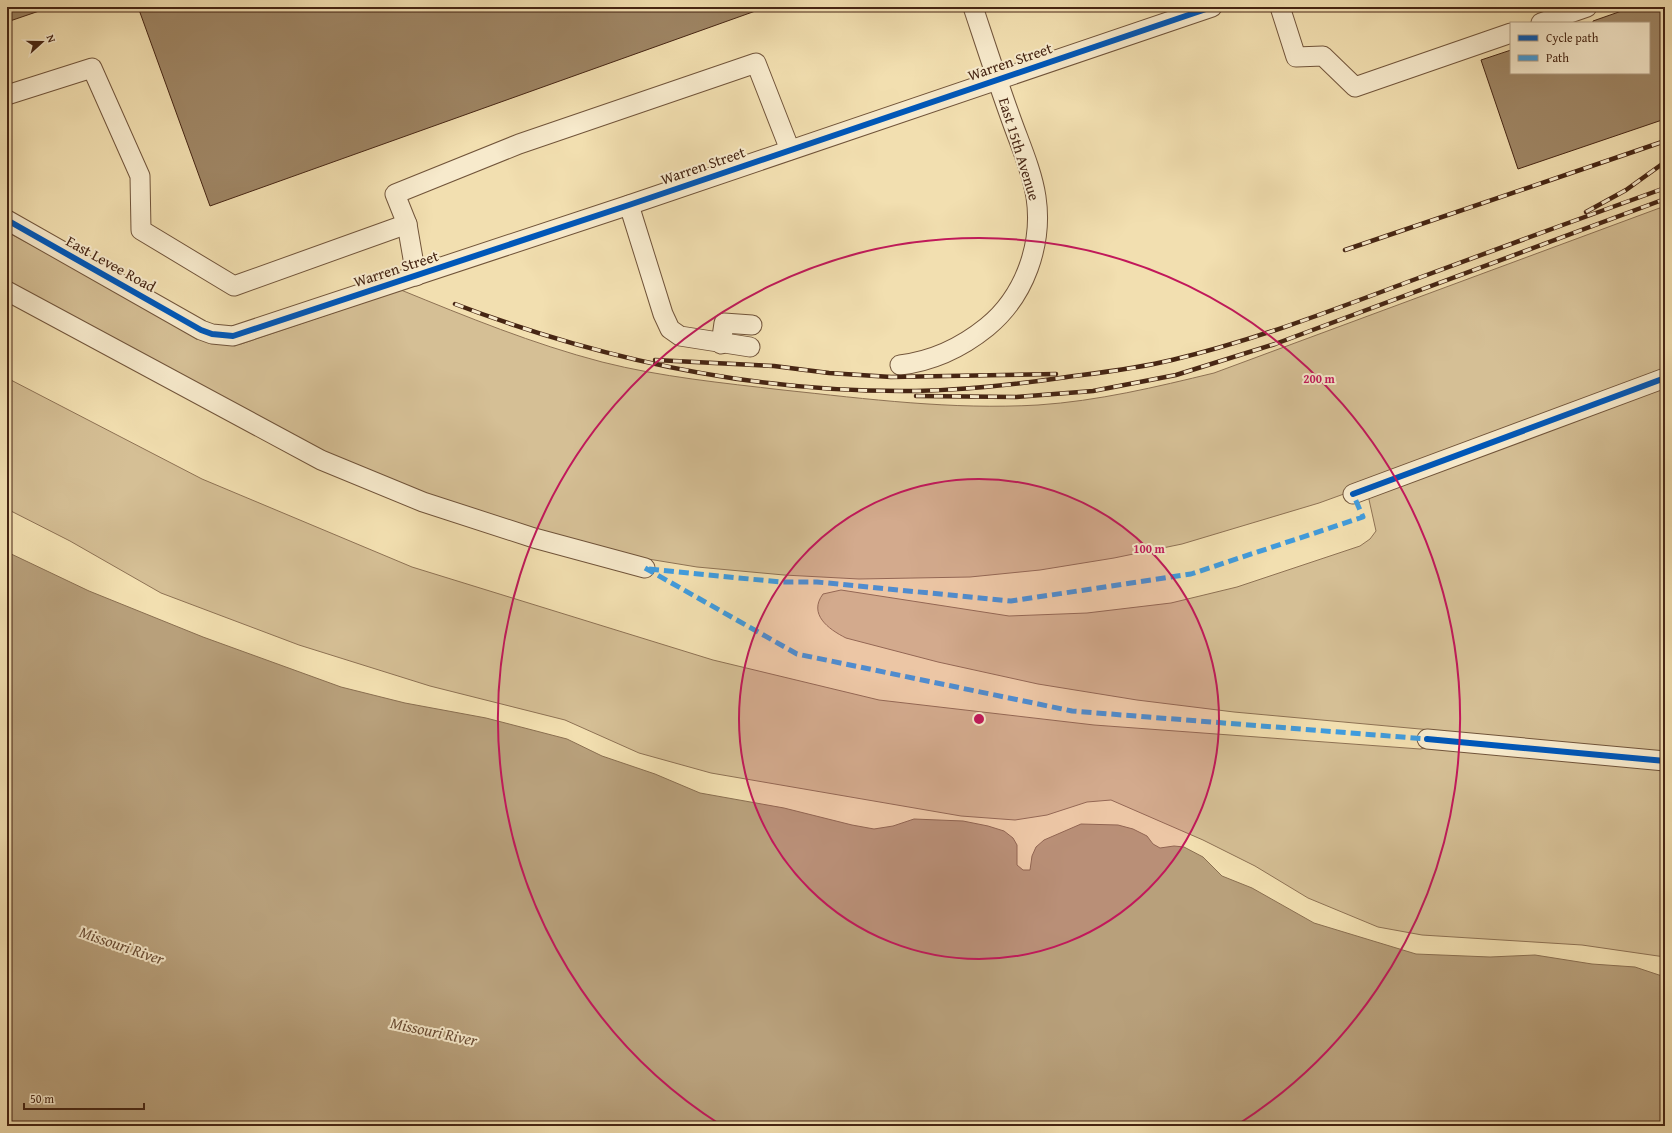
<svg xmlns="http://www.w3.org/2000/svg" width="1672" height="1133" font-family="'Gentium Book Plus',serif">
  <rect width="100%" height="100%" fill="#f2dfb0"/>
  <filter id="stains"><feTurbulence type="fractalNoise" baseFrequency=".005" numOctaves="4"/><feColorMatrix values="0 0 0 0 .2 0 0 0 0 .09 0 0 0 0 .02 0 0 0 .5 -.17"/></filter>
  <radialGradient id="worn" r=".72"><stop offset=".6" stop-color="#630" stop-opacity="0"/><stop offset="1" stop-color="#630" stop-opacity=".3"/></radialGradient>
  <!-- green -->
  <path fill="#d5bf95" stroke="#8e7254" d="M 1665,206 L 1665,957 L 1582,945 L 1422,935 L 1378,927 L 1308,898 L 1255,866 L 1203,840 L 1111,800 L 1087,802 L 1047,815 L 1015,820 L 961,816 L 711,773 L 639,753 L 565,720 L 430,686 L 299,645 L 161,593 L 70,541 L 7,509 L 7,378 L 202,479 L 412,567 L 713,660 L 879,700 L 1094,725 L 1420,749 L 1431,747 L 1431,730 L 1234,712 L 1137,700 L 1038,684 L 938,662 L 846,638 C 828,629 808,614 823,594 L 841,590 L 1009,616 L 1087,613 L 1171,603 L 1237,587 L 1360,546 L 1370,539 L 1376,531 L 1366,486 L 1319,503 L 1182,544 L 1114,558 L 1040,570 L 970,577 L 859,579 L 784,575 L 697,567 L 642,558 L 496,521 L 331,457 L 7,287 L 7,232 L 212,341 L 241,344 L 401,290 C 467,317 533,344 602,362 C 661,377 723,383 783,390 C 868,399 952,410 1038,405 C 1098,401 1156,387 1214,373 Z"/>
  <!-- water -->
  <path fill="#b8a07b" stroke="#8a6f51" d="M 7,552 L 89,591 L 203,637 L 341,687 L 405,703 L 486,718 L 567,739 L 602,756 L 655,774 L 700,793 L 784,808 L 852,825 L 874,829 L 893,826 L 914,819 L 963,821 L 988,826 L 1004,831 L 1013,838 L 1017,845 L 1017,865 L 1023,870 L 1030,870 L 1032,856 L 1036,847 L 1044,840 L 1081,824 L 1118,825 L 1133,829 L 1147,836 L 1153,844 L 1160,848 L 1174,846 L 1184,847 L 1203,857 L 1222,876 L 1252,888 L 1314,923 L 1416,954 L 1490,957 L 1535,955 L 1592,964 L 1635,967 L 1665,977 L 1665,1126 L 7,1126 Z"/>
  <!-- building -->
  <g fill="#9f8665" stroke="#462513">
    <path d="M 7,7 L 45,7 L 45,9 L 7,22 Z"/>
    <path d="M 138,7 L 761,7 L 761,9 L 210,206 Z"/>
    <path d="M 1633,7 L 1665,7 L 1665,119 L 1518,169 L 1481,60 L 1511,50 L 1511,73 L 1649,73 L 1649,23 L 1593,23 L 1593,21 Z"/>
  </g>
  <g fill="none" stroke-linecap="round" stroke-linejoin="round">
    <defs>
      <g id="minor">
        <path d="M 1280,7 L 1296,57 L 1323,56 L 1355,87 L 1511,33"/>
        <path d="M 1541,23 L 1587,7"/>
        <path d="M 7,95 L 92,68 L 140,176 L 141,230 L 234,286 L 407,224"/>
        <path d="M 629,205 L 663,314 L 670,329 L 680,336 L 750,347"/>
        <path d="M 7,220 L 201,330 L 212,334 L 233,336 L 629,205 L 1212,7"/>
        <path d="M 416,276 L 407,224 L 395,194 L 519,144 L 756,63 L 790,150"/>
        <path d="M 7,291 L 321,460 L 423,502 L 534,538 L 645,568"/>
        <path d="M 721,344 L 724,323 L 752,325"/>
        <path d="M 900,365 C 934,361 961,348 987,327 C 1025,296 1043,244 1036,197 C 1032,170 1019,142 1010,116 C 997,80 985,43 973,7"/>
        <path d="M 1353,494 L 1665,378"/>
        <path d="M 1427,739 L 1665,761"/>
      </g>
    </defs>
    <!-- minor casing -->
    <use href="#minor" stroke="#71543a" stroke-width="21"/>
    <!-- minor -->
    <use href="#minor" stroke="#f7eacc" stroke-width="19"/>
    <defs>
      <g id="rail">
        <path d="M 1586,212 L 1626,190 L 1665,162"/>
        <path d="M 1345,250 L 1665,141"/>
        <path d="M 455,304 C 602,360 758,393 916,391 C 964,390 1012,385 1060,378 C 1097,373 1135,369 1172,360 C 1252,341 1328,312 1405,283 C 1492,251 1578,219 1665,188"/>
        <path d="M 655,360 L 774,366 L 829,373 L 891,377 L 1056,374"/>
        <path d="M 916,396 L 1016,397 L 1093,391 L 1176,375 L 1275,344 L 1665,199"/>
      </g>
    </defs>
    <!-- rail casing -->
    <use href="#rail" stroke="#462513" stroke-width="4.5"/>
    <!-- rail -->
    <use href="#rail" stroke="#f7eacc" stroke-width="3" stroke-dasharray="9" stroke-linecap="butt"/>
    <!-- quiet -->
    <g stroke="#409cde" stroke-width="5" stroke-dasharray="10 5" stroke-linecap="butt">
      <path d="M 645,568 L 797,654 L 1072,711 L 1427,739"/>
      <path d="M 649,569 L 780,582 L 817,582 L 1011,601 L 1191,574 L 1363,517 L 1353,494"/>
    </g>
    <defs>
      <g id="cycleway">
        <path d="M 7,220 L 201,330 L 212,334 L 233,336 L 629,205 L 1212,7"/>
        <path d="M 1353,494 L 1665,378"/>
        <path d="M 1427,739 L 1665,761"/>
      </g>
    </defs>
    <!-- cycleway casing -->
    <use href="#cycleway" stroke="#f7eacc" stroke-width="8"/>
    <!-- cycleway -->
    <use href="#cycleway" stroke="#0057b8" stroke-width="6"/>
  </g>
  <!-- distance rings -->
  <circle cx="979" cy="719" r="240" fill="#c2185b" fill-opacity=".12"/>
  <g fill="none" stroke="#c2185b" stroke-width="2">
    <circle cx="979" cy="719" r="240"/>
    <path d="M721 1125A481 481 0 1 1 1237 1125"/>
  </g>
  <g text-anchor="middle" stroke-width="4" stroke-linejoin="round" paint-order="stroke">
    <!-- street labels -->
    <g font-size="15" fill="#462513" stroke="#f7eacc">
      <text transform="translate(1010 62) rotate(-19)" y="5">Warren Street</text>
      <text transform="translate(1019 149) rotate(73)" y="5">East 15th Avenue</text>
      <text transform="translate(703 166) rotate(-19)" y="5">Warren Street</text>
      <text transform="translate(111 264) rotate(29)" y="5">East Levee Road</text>
      <text transform="translate(396 269) rotate(-18)" y="5">Warren Street</text>
    </g>
    <!-- water labels -->
    <g font-size="16" font-style="italic" fill="#684a32" stroke="#f7eacc">
      <text transform="translate(122 945) rotate(19)" y="6">Missouri River</text>
      <text transform="translate(434 1031) rotate(12)" y="6">Missouri River</text>
    </g>
  </g>
  <circle cx="979" cy="719" r="6" fill="#c2185b" stroke="#f7eacc" stroke-width="2"/>
  <g font-size="12" text-anchor="middle" font-weight="bold" fill="#c2185b" stroke="#f7eacc" stroke-width="4" stroke-linejoin="round" paint-order="stroke">
    <text x="1319" y="383">200 m</text>
    <text x="1149" y="553">100 m</text>
  </g>
  <!-- margin -->
  <rect width="1672" height="1133" fill="none" stroke="#f2dfb0" stroke-width="24"/>
  <rect x="8" y="8" width="1656" height="1117" fill="none" stroke="#462513" stroke-width="2"/>
  <rect x="12" y="12" width="1648" height="1109" fill="none" stroke="#462513"/>
  <!-- legend -->
  <rect x="1510" y="22" width="140" height="52" fill="#f7eacc" stroke="#b09b82"/>
  <rect x="1518" y="35" width="20" height="6" fill="#0057b8" stroke="#b09b82"/>
  <text x="1546" y="42" font-size="12" fill="#462513">Cycle path</text>
  <rect x="1518" y="55" width="20" height="6" fill="#409cde" stroke="#b09b82"/>
  <text x="1546" y="62" font-size="12" fill="#462513">Path</text>
  <!-- north arrow -->
  <g transform="translate(42 42) rotate(69)" stroke="#f7eacc" stroke-width="3" paint-order="stroke">
  <path d="M0-3L7 15L0 10L-7 15Z" fill="#462513"/>
  <text y="-6" font-size="11" font-weight="bold" text-anchor="middle" fill="#462513">N</text>
  </g>
  <!-- scale -->
  <path d="M24 1103v6h120v-6" fill="none" stroke="#462513" stroke-width="2"/>
  <text x="30" y="1103" font-size="12" fill="#462513" stroke="#f7eacc" stroke-width="3" paint-order="stroke">50 m</text>
  <rect width="100%" height="100%" filter="url(#stains)"/>
  <rect width="100%" height="100%" fill="url(#worn)"/>
</svg>
